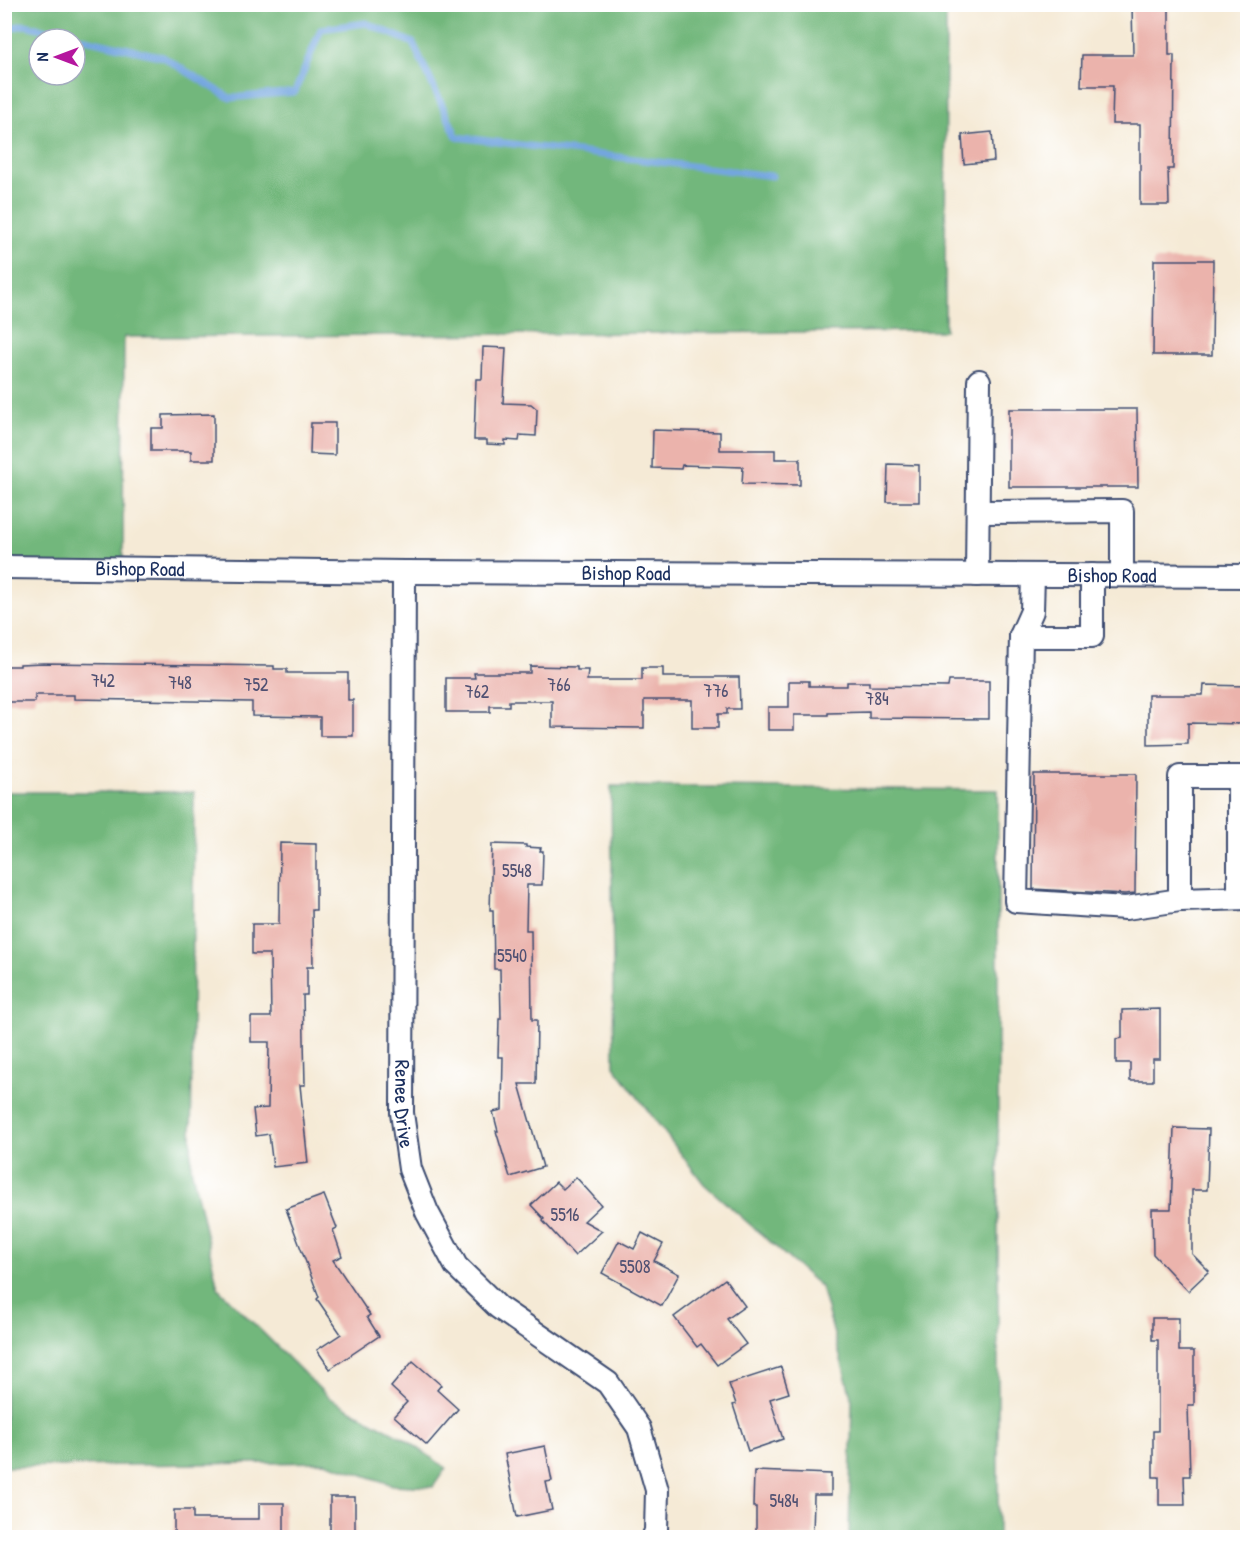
<svg xmlns="http://www.w3.org/2000/svg" width="1252" height="1542" font-family="'Patrick Hand',sans-serif">
  <rect width="100%" height="100%" fill="#fff"/>
  <filter id="ink" filterUnits="userSpaceOnUse"><feTurbulence type="fractalNoise" baseFrequency=".0167" numOctaves="2"/><feDisplacementMap in="SourceGraphic" scale="12" xChannelSelector="R" yChannelSelector="G"/><feConvolveMatrix kernelMatrix="1 2 1 2 8 2 1 2 1" color-interpolation-filters="sRGB"/></filter>
  <filter id="wash" filterUnits="userSpaceOnUse"><feTurbulence type="fractalNoise" baseFrequency=".008" numOctaves="4" result="noise"/><feDisplacementMap in="SourceGraphic" scale="24" xChannelSelector="R" yChannelSelector="G"/><feGaussianBlur stdDeviation="1.35" result="paint"/><feColorMatrix in="noise" values="0 0 0 0 0 0 0 0 0 0 0 0 0 0 0 0 0 1.4 0 .05"/><feComposite in="paint" operator="in"/></filter>
  <g filter="url(#wash)">
    <rect width="100%" height="100%" fill="#f5ead6"/>
    <!-- forest -->
    <g fill="#72b77c" stroke="#46736d" stroke-width="1.5" fill-rule="evenodd">
      <path d="M 5,5 L 946,5 L 945,331 L 124,337 L 123,569 L 5,567 ZM 39,39 L 75,39 L 75,75 L 39,75 Z"/>
      <path d="M 611,786 L 998,790 L 998,1537 L 849,1537 L 852,1400 L 821,1287 L 704,1184 L 614,1066 Z"/>
      <path d="M 5,792 L 194,792 L 191,1167 L 218,1288 L 329,1398 L 405,1439 L 446,1468 L 433,1487 L 393,1485 L 325,1462 L 5,1467 Z"/>
    </g>
    <g fill="none" stroke-linecap="round" stroke-linejoin="round">
      <!-- stream -->
      <path stroke="#73a6df" stroke-width="7" d="M 4,29 L 25,25 L 163,57 L 230,98 L 295,92 L 321,29 L 366,23 L 413,43 L 457,137 L 772,176"/>
    </g>
    <g id="blocks">
      <!-- building -->
      <g fill="#ebb3ac">
        <path d="M 1132,4 L 1169,4 L 1169,55 L 1174,55 L 1173,169 L 1168,169 L 1169,205 L 1140,205 L 1140,124 L 1112,124 L 1113,86 L 1081,86 L 1082,55 L 1133,55 Z"/>
        <path d="M 992,132 L 994,161 L 964,164 L 962,135 Z"/>
        <path d="M 1154,260 L 1213,260 L 1212,355 L 1153,355 Z"/>
        <path d="M 483,347 L 506,348 L 503,403 L 531,404 L 537,409 L 536,436 L 520,435 L 519,441 L 505,440 L 505,445 L 487,444 L 487,440 L 474,440 L 476,379 L 482,379 Z"/>
        <path d="M 1009,409 L 1137,409 L 1138,487 L 1009,487 Z"/>
        <path d="M 214,414 L 214,460 L 191,460 L 191,451 L 151,451 L 151,428 L 163,428 L 163,415 Z"/>
        <path d="M 311,423 L 335,423 L 335,455 L 310,454 Z"/>
        <path d="M 653,430 L 720,432 L 720,450 L 775,450 L 775,459 L 800,459 L 800,485 L 742,484 L 743,467 L 682,465 L 681,469 L 652,468 Z"/>
        <path d="M 888,464 L 919,465 L 919,502 L 887,502 Z"/>
        <path d="M 43,663 L 274,666 L 274,669 L 287,669 L 287,673 L 348,673 L 348,700 L 353,700 L 353,736 L 320,736 L 320,717 L 252,716 L 252,702 L 74,699 L 74,695 L 35,695 L 35,702 L 4,702 L 4,666 L 20,666 L 20,664 Z"/>
        <path d="M 530,666 L 577,667 L 577,670 L 588,670 L 587,680 L 642,680 L 642,668 L 663,668 L 663,677 L 739,677 L 740,709 L 727,709 L 727,714 L 718,714 L 718,728 L 692,728 L 692,700 L 644,700 L 644,728 L 552,727 L 552,701 L 509,701 L 509,706 L 490,706 L 490,712 L 446,712 L 446,678 L 475,678 L 474,673 L 530,673 Z"/>
        <path d="M 789,681 L 809,681 L 809,686 L 847,686 L 847,682 L 869,682 L 869,686 L 948,687 L 949,681 L 989,681 L 989,719 L 869,718 L 869,712 L 828,713 L 828,715 L 794,715 L 794,730 L 768,730 L 768,707 L 789,707 Z"/>
        <path d="M 1204,685 L 1248,686 L 1248,724 L 1188,723 L 1188,744 L 1148,745 L 1148,695 L 1203,695 Z"/>
        <path d="M 1034,774 L 1136,774 L 1135,893 L 1125,894 L 1033,889 Z"/>
        <path d="M 280,843 L 316,844 L 316,910 L 312,910 L 313,967 L 307,967 L 307,995 L 303,995 L 305,1085 L 300,1085 L 308,1163 L 273,1167 L 269,1134 L 256,1136 L 253,1109 L 268,1108 L 269,1042 L 251,1042 L 251,1017 L 271,1017 L 270,954 L 252,954 L 252,924 L 279,924 Z"/>
        <path d="M 492,844 L 526,845 L 526,847 L 541,848 L 540,851 L 543,851 L 542,885 L 527,885 L 526,930 L 531,930 L 532,1020 L 537,1020 L 536,1084 L 519,1084 L 543,1167 L 510,1177 L 496,1131 L 498,1131 L 493,1112 L 502,1110 L 503,1057 L 498,1057 L 499,1019 L 501,1019 L 500,969 L 494,969 L 493,910 L 490,910 Z"/>
        <path d="M 1160,1009 L 1160,1059 L 1153,1059 L 1153,1081 L 1130,1081 L 1130,1063 L 1116,1063 L 1116,1039 L 1122,1038 L 1122,1010 Z"/>
        <path d="M 1174,1128 L 1209,1129 L 1207,1190 L 1192,1190 L 1192,1254 L 1209,1271 L 1188,1291 L 1153,1254 L 1152,1209 L 1171,1209 Z"/>
        <path d="M 576,1177 L 601,1205 L 584,1221 L 602,1231 L 575,1256 L 543,1221 L 544,1219 L 531,1205 L 556,1182 L 563,1189 Z"/>
        <path d="M 324,1195 L 337,1228 L 333,1230 L 342,1256 L 333,1260 L 370,1315 L 367,1317 L 379,1336 L 330,1369 L 317,1350 L 341,1334 L 317,1299 L 319,1297 L 286,1209 Z"/>
        <path d="M 642,1233 L 663,1244 L 654,1261 L 679,1274 L 662,1306 L 602,1273 L 619,1241 L 634,1249 Z"/>
        <path d="M 725,1279 L 745,1306 L 727,1319 L 746,1344 L 717,1365 L 701,1344 L 697,1347 L 674,1317 Z"/>
        <path d="M 1152,1318 L 1179,1318 L 1179,1351 L 1194,1351 L 1194,1405 L 1188,1405 L 1190,1476 L 1184,1476 L 1185,1505 L 1159,1505 L 1159,1477 L 1153,1477 L 1153,1431 L 1158,1431 L 1158,1340 L 1152,1340 Z"/>
        <path d="M 413,1361 L 441,1385 L 437,1390 L 458,1409 L 427,1445 L 394,1416 L 407,1402 L 391,1387 Z"/>
        <path d="M 781,1367 L 789,1393 L 770,1399 L 783,1439 L 748,1451 L 733,1405 L 736,1404 L 729,1384 Z"/>
        <path d="M 545,1446 L 552,1481 L 546,1482 L 552,1510 L 517,1517 L 505,1454 Z"/>
        <path d="M 754,1471 L 831,1474 L 831,1495 L 814,1495 L 813,1537 L 756,1535 L 756,1507 L 753,1507 Z"/>
        <rect x="330" y="1497" width="25" height="41"/>
        <path d="M 259,1503 L 284,1503 L 284,1538 L 174,1538 L 174,1510 L 193,1510 L 193,1519 L 259,1519 Z"/>
      </g>
    </g>
  </g>
  <g filter="url(#ink)">
    <use href="#blocks" fill-opacity="0" stroke="#3c4b70" stroke-width="1.5"/>
    <g fill="none" stroke-linecap="round" stroke-linejoin="round">
      <defs>
        <g id="minor">
          <path d="M 978,512 L 1122,511 L 1122,575"/>
          <path id="s1" d="M 4,567 L 404,572 L 1248,576"/>
          <path id="s2" d="M 404,572 L 402,1113 L 410,1169 L 427,1212 L 456,1266 L 498,1307 L 608,1383 L 639,1428 L 657,1490 L 656,1531 L 653,1538"/>
          <path d="M 977,575 L 979,381"/>
          <path d="M 1033,575 L 1032,611 L 1021,636 L 1016,901 L 1126,908 L 1180,900"/>
          <path d="M 1021,636 L 1092,636 L 1092,575"/>
          <path d="M 1239,777 L 1239,898"/>
          <path d="M 1248,777 L 1180,777 L 1180,900 L 1248,898"/>
        </g>
      </defs>
      <!-- minor casing -->
      <use href="#minor" stroke="#3c4b70" stroke-width="26"/>
      <!-- minor -->
      <use href="#minor" stroke="#fff" stroke-width="22"/>
    </g>
  </g>
  <g text-anchor="middle" stroke-width="6" stroke-linejoin="round" paint-order="stroke">
    <!-- number labels -->
    <g font-size="18" fill="#4f5072">
      <text x="103" y="687">742</text>
      <text x="180" y="689">748</text>
      <text x="256" y="691">752</text>
      <text x="559" y="691">766</text>
      <text x="716" y="697">776</text>
      <text x="477" y="698">762</text>
      <text x="877" y="705">784</text>
      <text x="517" y="877">5548</text>
      <text x="512" y="962">5540</text>
      <text x="565" y="1221">5516</text>
      <text x="635" y="1273">5508</text>
      <text x="784" y="1507">5484</text>
    </g>
    <!-- street labels -->
    <g font-size="21" fill="#1b2f5e" stroke="#fff">
      <text dy="7" stroke="none"><textPath href="#s1" startOffset="136">Bishop Road</textPath></text>
      <text dy="7" stroke="none"><textPath href="#s1" startOffset="622">Bishop Road</textPath></text>
      <text dy="7" stroke="none"><textPath href="#s1" startOffset="1108">Bishop Road</textPath></text>
      <text dy="7" stroke="none"><textPath href="#s2" startOffset="532">Renee Drive</textPath></text>
    </g>
  </g>
  <!-- margin -->
  <rect width="1252" height="1542" fill="none" stroke="#fff" stroke-width="24"/>
  <!-- north arrow -->
  <g transform="translate(57 57) rotate(270)"><circle r="28" fill="#ffffff" stroke="#a4acbf" stroke-width="1.5"/>
  <path d="M0-4.5L10 22L0 15L-10 22Z" fill="#b5179e"/>
  <text y="-9" font-size="16" font-weight="bold" text-anchor="middle" fill="#1b2f5e">N</text>
  </g>
</svg>
